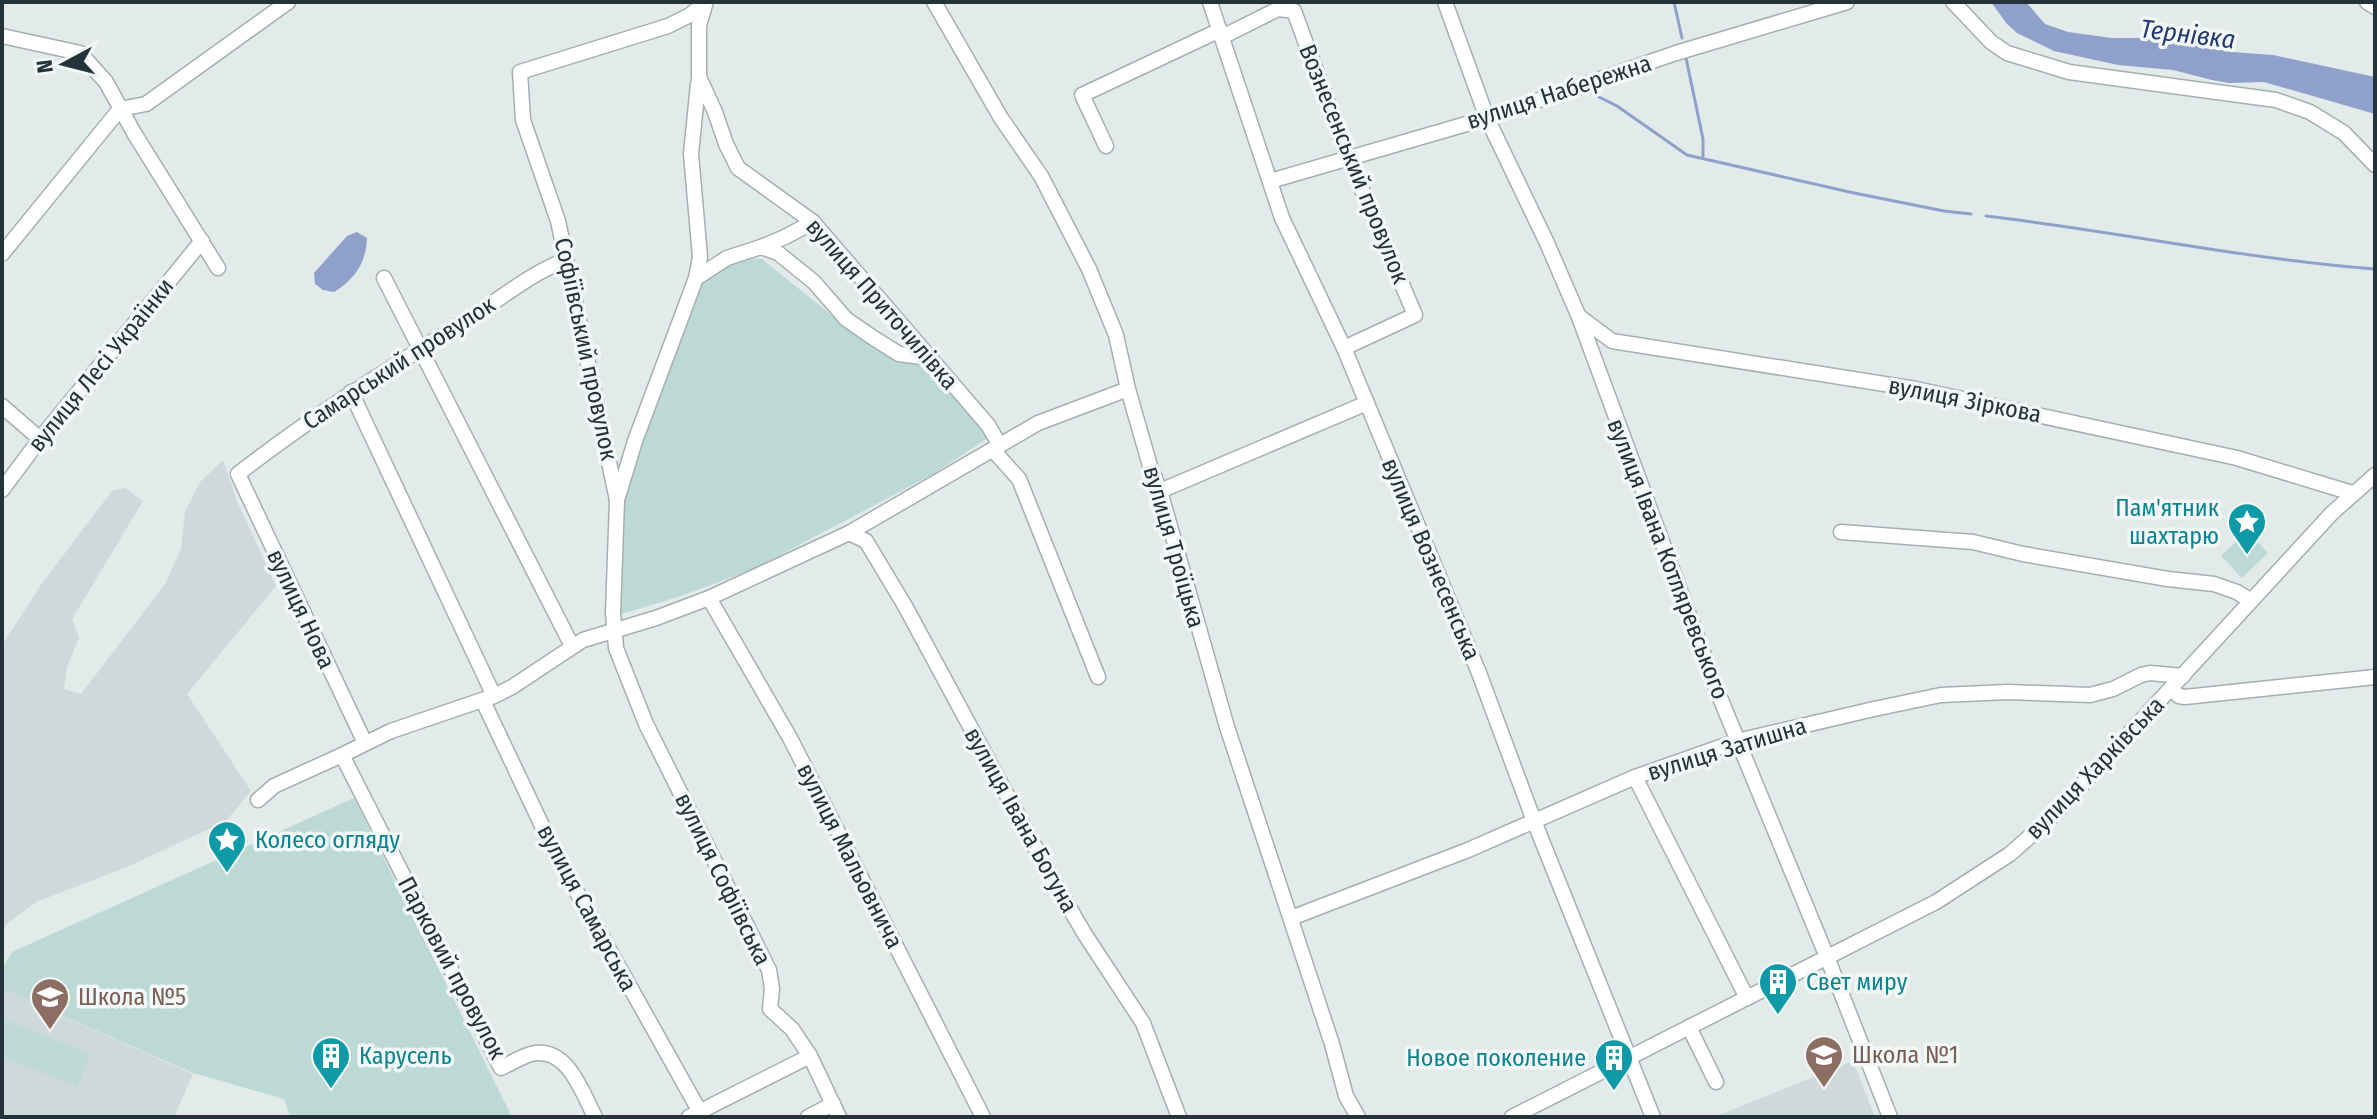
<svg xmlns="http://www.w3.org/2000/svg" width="2377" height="1119" font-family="'Fira Sans Condensed',sans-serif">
  <rect width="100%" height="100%" fill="#e2eaea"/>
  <!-- built -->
  <g fill="#d0d9da">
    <path d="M 223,460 L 237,501 L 276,586 L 187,694 L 251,791 L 226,821 L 127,867 L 36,902 L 7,924 L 2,931 L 2,646 L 40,586 L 112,491 L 125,488 L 143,501 L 72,619 L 79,638 L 67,667 L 64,689 L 81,694 L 165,584 L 181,549 L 185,512 L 200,482 Z"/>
    <path d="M 2,989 L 193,1074 L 174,1117 L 2,1117 Z"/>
    <path d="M 1853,1061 L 1875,1117 L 1714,1117 Z"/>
  </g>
  <!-- green -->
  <g fill="#bdd9d4">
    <path d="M 742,258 L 762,259 L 860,338 L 887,354 L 925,363 L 967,406 L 988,438 L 933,474 L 756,568 L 681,596 L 622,614 L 611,610 L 614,498 L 677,330 L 705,274 Z"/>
    <path d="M 2247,531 L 2268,553 L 2242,578 L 2221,556 Z"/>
    <path d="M 354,798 L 511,1115 L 507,1117 L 291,1117 L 284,1099 L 193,1073 L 2,989 L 2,969 L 12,952 Z"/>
    <path d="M 7,1020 L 91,1054 L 77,1087 L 2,1056 L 2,1031 Z"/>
  </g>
  <!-- water -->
  <g fill="#8fa1ca">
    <path d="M 1991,2 L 2026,2 L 2045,24 L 2068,32 L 2112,38 L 2145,38 L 2189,43 L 2232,52 L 2273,55 L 2375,77 L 2375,114 L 2264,82 L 2229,83 L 2212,80 L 2173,70 L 2118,65 L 2054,51 L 2017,33 L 2007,24 Z"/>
    <path d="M 357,232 L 367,238 C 366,263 355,279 334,292 L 323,290 L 315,284 L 314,273 L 347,236 Z"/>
  </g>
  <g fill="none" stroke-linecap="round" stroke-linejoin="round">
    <!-- stream -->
    <g stroke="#8fa1ca" stroke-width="3">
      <path d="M 1674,2 L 1682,38"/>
      <path d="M 1686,58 L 1703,139 L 1703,156"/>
      <path d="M 1593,94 L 1617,106 L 1687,155 L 1854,193 L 1944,211 L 1971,214"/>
      <path d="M 1986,216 C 2116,231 2244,259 2375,269"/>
    </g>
    <defs>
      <g id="minor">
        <path d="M 706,2 L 690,15 L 668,26 L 520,72 L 523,120 L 558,221 L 617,500 L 613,613 L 616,648 L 646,724 L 769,970 L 772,989 L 770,1009 L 792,1029 L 810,1056 L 839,1117"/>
        <path d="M 934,2 L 1001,118 L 1041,176 L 1089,269 L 1116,335 L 1128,389 L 1150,466 L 1160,491 L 1227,727 L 1332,1044 L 1346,1096 L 1358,1117"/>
        <path d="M 1210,2 L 1282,218 L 1344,348 L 1479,673 L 1534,821 L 1653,1117"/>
        <path d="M 1445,2 L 1487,118 L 1547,243 L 1579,317 L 1716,688 L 1827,957 L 1890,1117"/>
        <path d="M 1953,2 L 1991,42 L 2007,53 L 2069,72 L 2276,100 L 2310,112 L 2344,133 L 2375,165"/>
        <path d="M 2367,2 L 2375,7"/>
        <path d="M 705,5 L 699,25 L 699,77 L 715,112 L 726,144 L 738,168 L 813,222 L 988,425 L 999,444"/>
        <path d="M 2,36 L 80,53 L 106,82 L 134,133 L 218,268"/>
        <path d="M 1222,37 L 1278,9 L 1294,11 L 1348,157 L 1415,315 L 1344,348"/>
        <path d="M 120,109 L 146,104 L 288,2"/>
        <path d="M 1106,146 L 1082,95 L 1220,30"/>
        <path d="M 1270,181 L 1487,118 L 1676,53 L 1847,2"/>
        <path d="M 761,247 L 785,237 L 813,222"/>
        <path d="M 2,254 L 120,109"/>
        <path d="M 384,278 L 572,646"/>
        <path d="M 696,278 L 700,257 L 691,154 L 698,84"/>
        <path d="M 1580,317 L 1612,341 L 1916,389 L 2237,458 L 2352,493"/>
        <path d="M 351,392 L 494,696"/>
        <path d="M 2,406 L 40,439"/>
        <path d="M 993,450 L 1019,479 L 1098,677"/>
        <path d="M 2,490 L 40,439 L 202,241"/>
        <path d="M 1160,491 L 1367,403"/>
        <path d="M 618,497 L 635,441 L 696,278 L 727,258 L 761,247 L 778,253 L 814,282 L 846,319 L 872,337 L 899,354 L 929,358"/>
        <path d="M 1841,532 L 1973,542 L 2023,554 L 2168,579 L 2214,584 L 2237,592 L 2251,601"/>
        <path d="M 849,533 L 866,541 L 905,606 L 1048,871 L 1084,933 L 1143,1023 L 1179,1117"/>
        <path d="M 709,598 L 790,738 L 983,1117"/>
        <path d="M 2171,689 L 2179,696 L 2185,697 L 2375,677"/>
        <path d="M 483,701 L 555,853 L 700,1112"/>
        <path d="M 365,743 L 238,474 C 312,416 392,367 472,317 C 503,297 531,273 566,260"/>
        <path d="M 342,755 L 391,731 L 494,696 L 512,687 L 583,640 L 656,618 L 709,598 L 849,533 L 1038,423 L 1128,389"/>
        <path d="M 1635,777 L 1747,998"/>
        <path d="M 258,800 L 274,786 L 342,755 L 501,1068 C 511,1063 521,1057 531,1054 C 567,1045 582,1092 595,1117"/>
        <path d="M 1291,918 L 1468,850 L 1635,777 L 1737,741 L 1874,709 L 1941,695 L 2008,692 L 2090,695 L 2113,689 L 2141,675 L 2150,673 L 2183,676"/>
        <path d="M 1689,1027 L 1716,1082"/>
        <path d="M 689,1117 L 810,1056"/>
        <path d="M 808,1117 L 833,1104"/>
        <path d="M 1512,1117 L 1936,902 L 2010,854 L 2056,813 L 2332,513 L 2375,475"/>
      </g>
    </defs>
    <!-- minor casing -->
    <use href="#minor" stroke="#a5afb2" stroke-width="17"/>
    <!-- minor -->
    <use href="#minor" stroke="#fff" stroke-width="14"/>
  </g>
  <!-- icons -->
  <defs>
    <symbol id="sight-pin" viewBox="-11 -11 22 30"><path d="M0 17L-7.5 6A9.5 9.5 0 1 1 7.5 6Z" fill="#0f9aa8" stroke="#f2f7f7"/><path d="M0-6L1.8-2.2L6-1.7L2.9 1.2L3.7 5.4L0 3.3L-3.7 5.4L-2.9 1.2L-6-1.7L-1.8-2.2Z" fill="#fff"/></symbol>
    <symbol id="building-pin" viewBox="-11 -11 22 30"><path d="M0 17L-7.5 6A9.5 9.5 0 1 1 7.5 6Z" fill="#0f9aa8" stroke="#f2f7f7"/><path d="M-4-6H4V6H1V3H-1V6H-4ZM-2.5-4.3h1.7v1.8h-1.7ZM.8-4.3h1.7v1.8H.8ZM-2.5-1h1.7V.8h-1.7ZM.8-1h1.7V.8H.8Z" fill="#fff"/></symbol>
    <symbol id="school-pin" viewBox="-11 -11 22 30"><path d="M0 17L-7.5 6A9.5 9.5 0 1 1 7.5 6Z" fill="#8d6e63" stroke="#f2f7f7"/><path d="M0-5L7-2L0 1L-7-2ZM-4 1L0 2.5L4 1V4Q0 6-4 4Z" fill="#fff"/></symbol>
  </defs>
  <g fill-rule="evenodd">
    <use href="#sight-pin" x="2225" y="500" width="44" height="60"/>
    <use href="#sight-pin" x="205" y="818" width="44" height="60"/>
    <use href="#building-pin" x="1756" y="960" width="44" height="60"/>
    <use href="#school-pin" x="28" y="975" width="44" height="60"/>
    <use href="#school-pin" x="1802" y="1033" width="44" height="60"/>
    <use href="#building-pin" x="309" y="1034" width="44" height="60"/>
    <use href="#building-pin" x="1592" y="1036" width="44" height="60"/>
  </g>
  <g text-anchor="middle" stroke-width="7" stroke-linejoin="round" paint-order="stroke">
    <!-- street labels -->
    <g font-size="24" fill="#24333a" stroke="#f2f7f7">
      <text transform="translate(1559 92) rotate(-18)" y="8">вулиця Набережна</text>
      <text transform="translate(1354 164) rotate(68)" y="8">Вознесенський провулок</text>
      <text transform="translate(882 304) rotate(49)" y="8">вулиця Приточилівка</text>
      <text transform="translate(586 349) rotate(78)" y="8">Софіївський провулок</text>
      <text transform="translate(399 363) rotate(-33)" y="8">Самарський провулок</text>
      <text transform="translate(101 365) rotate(-51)" y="8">вулиця Лесі Українки</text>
      <text transform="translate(1965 400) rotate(11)" y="8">вулиця Зіркова</text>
      <text transform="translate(1174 547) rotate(74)" y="8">вулиця Троїцька</text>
      <text transform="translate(1431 559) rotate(67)" y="8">вулиця Вознесенська</text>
      <text transform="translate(1668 559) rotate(69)" y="8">вулиця Івана Котляревського</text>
      <text transform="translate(301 609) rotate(65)" y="8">вулиця Нова</text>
      <text transform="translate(1727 749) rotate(-17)" y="8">вулиця Затишна</text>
      <text transform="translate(2095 768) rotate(-46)" y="8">вулиця Харківська</text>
      <text transform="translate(1021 820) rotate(61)" y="8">вулиця Івана Богуна</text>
      <text transform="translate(850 856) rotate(63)" y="8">вулиця Мальовнича</text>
      <text transform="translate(723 879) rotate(64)" y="8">вулиця Софіївська</text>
      <text transform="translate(587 908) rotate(62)" y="8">вулиця Самарська</text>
      <text transform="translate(452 968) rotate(62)" y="8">Парковий провулок</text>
    </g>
    <!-- culture labels -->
    <g font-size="24" fill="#0d838f" stroke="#f2f7f7" text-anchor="start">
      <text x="2219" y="516" text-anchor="end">Пам'ятник<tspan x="2219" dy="28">шахтарю</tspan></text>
      <text x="255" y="848">Колесо огляду</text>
      <text x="1806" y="990">Свет миру</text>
      <text x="359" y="1064">Карусель</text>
      <text x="1586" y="1066" text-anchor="end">Новое поколение</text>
    </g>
    <!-- education labels -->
    <g font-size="24" fill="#785e54" stroke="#f2f7f7" text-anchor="start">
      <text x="78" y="1005">Школа №5</text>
      <text x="1852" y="1063">Школа №1</text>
    </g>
    <!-- water labels -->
    <g font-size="26" font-style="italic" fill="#24396f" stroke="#f2f7f7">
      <text transform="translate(2188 34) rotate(7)" y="9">Тернівка</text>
    </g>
  </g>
  <!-- border -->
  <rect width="2377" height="1119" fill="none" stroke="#24333a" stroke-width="8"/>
  <!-- north arrow -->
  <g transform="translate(64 64) rotate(263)" stroke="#f2f7f7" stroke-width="6" paint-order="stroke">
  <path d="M0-6L14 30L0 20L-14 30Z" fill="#24333a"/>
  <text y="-12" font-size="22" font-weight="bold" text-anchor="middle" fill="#24333a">N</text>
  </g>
</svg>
